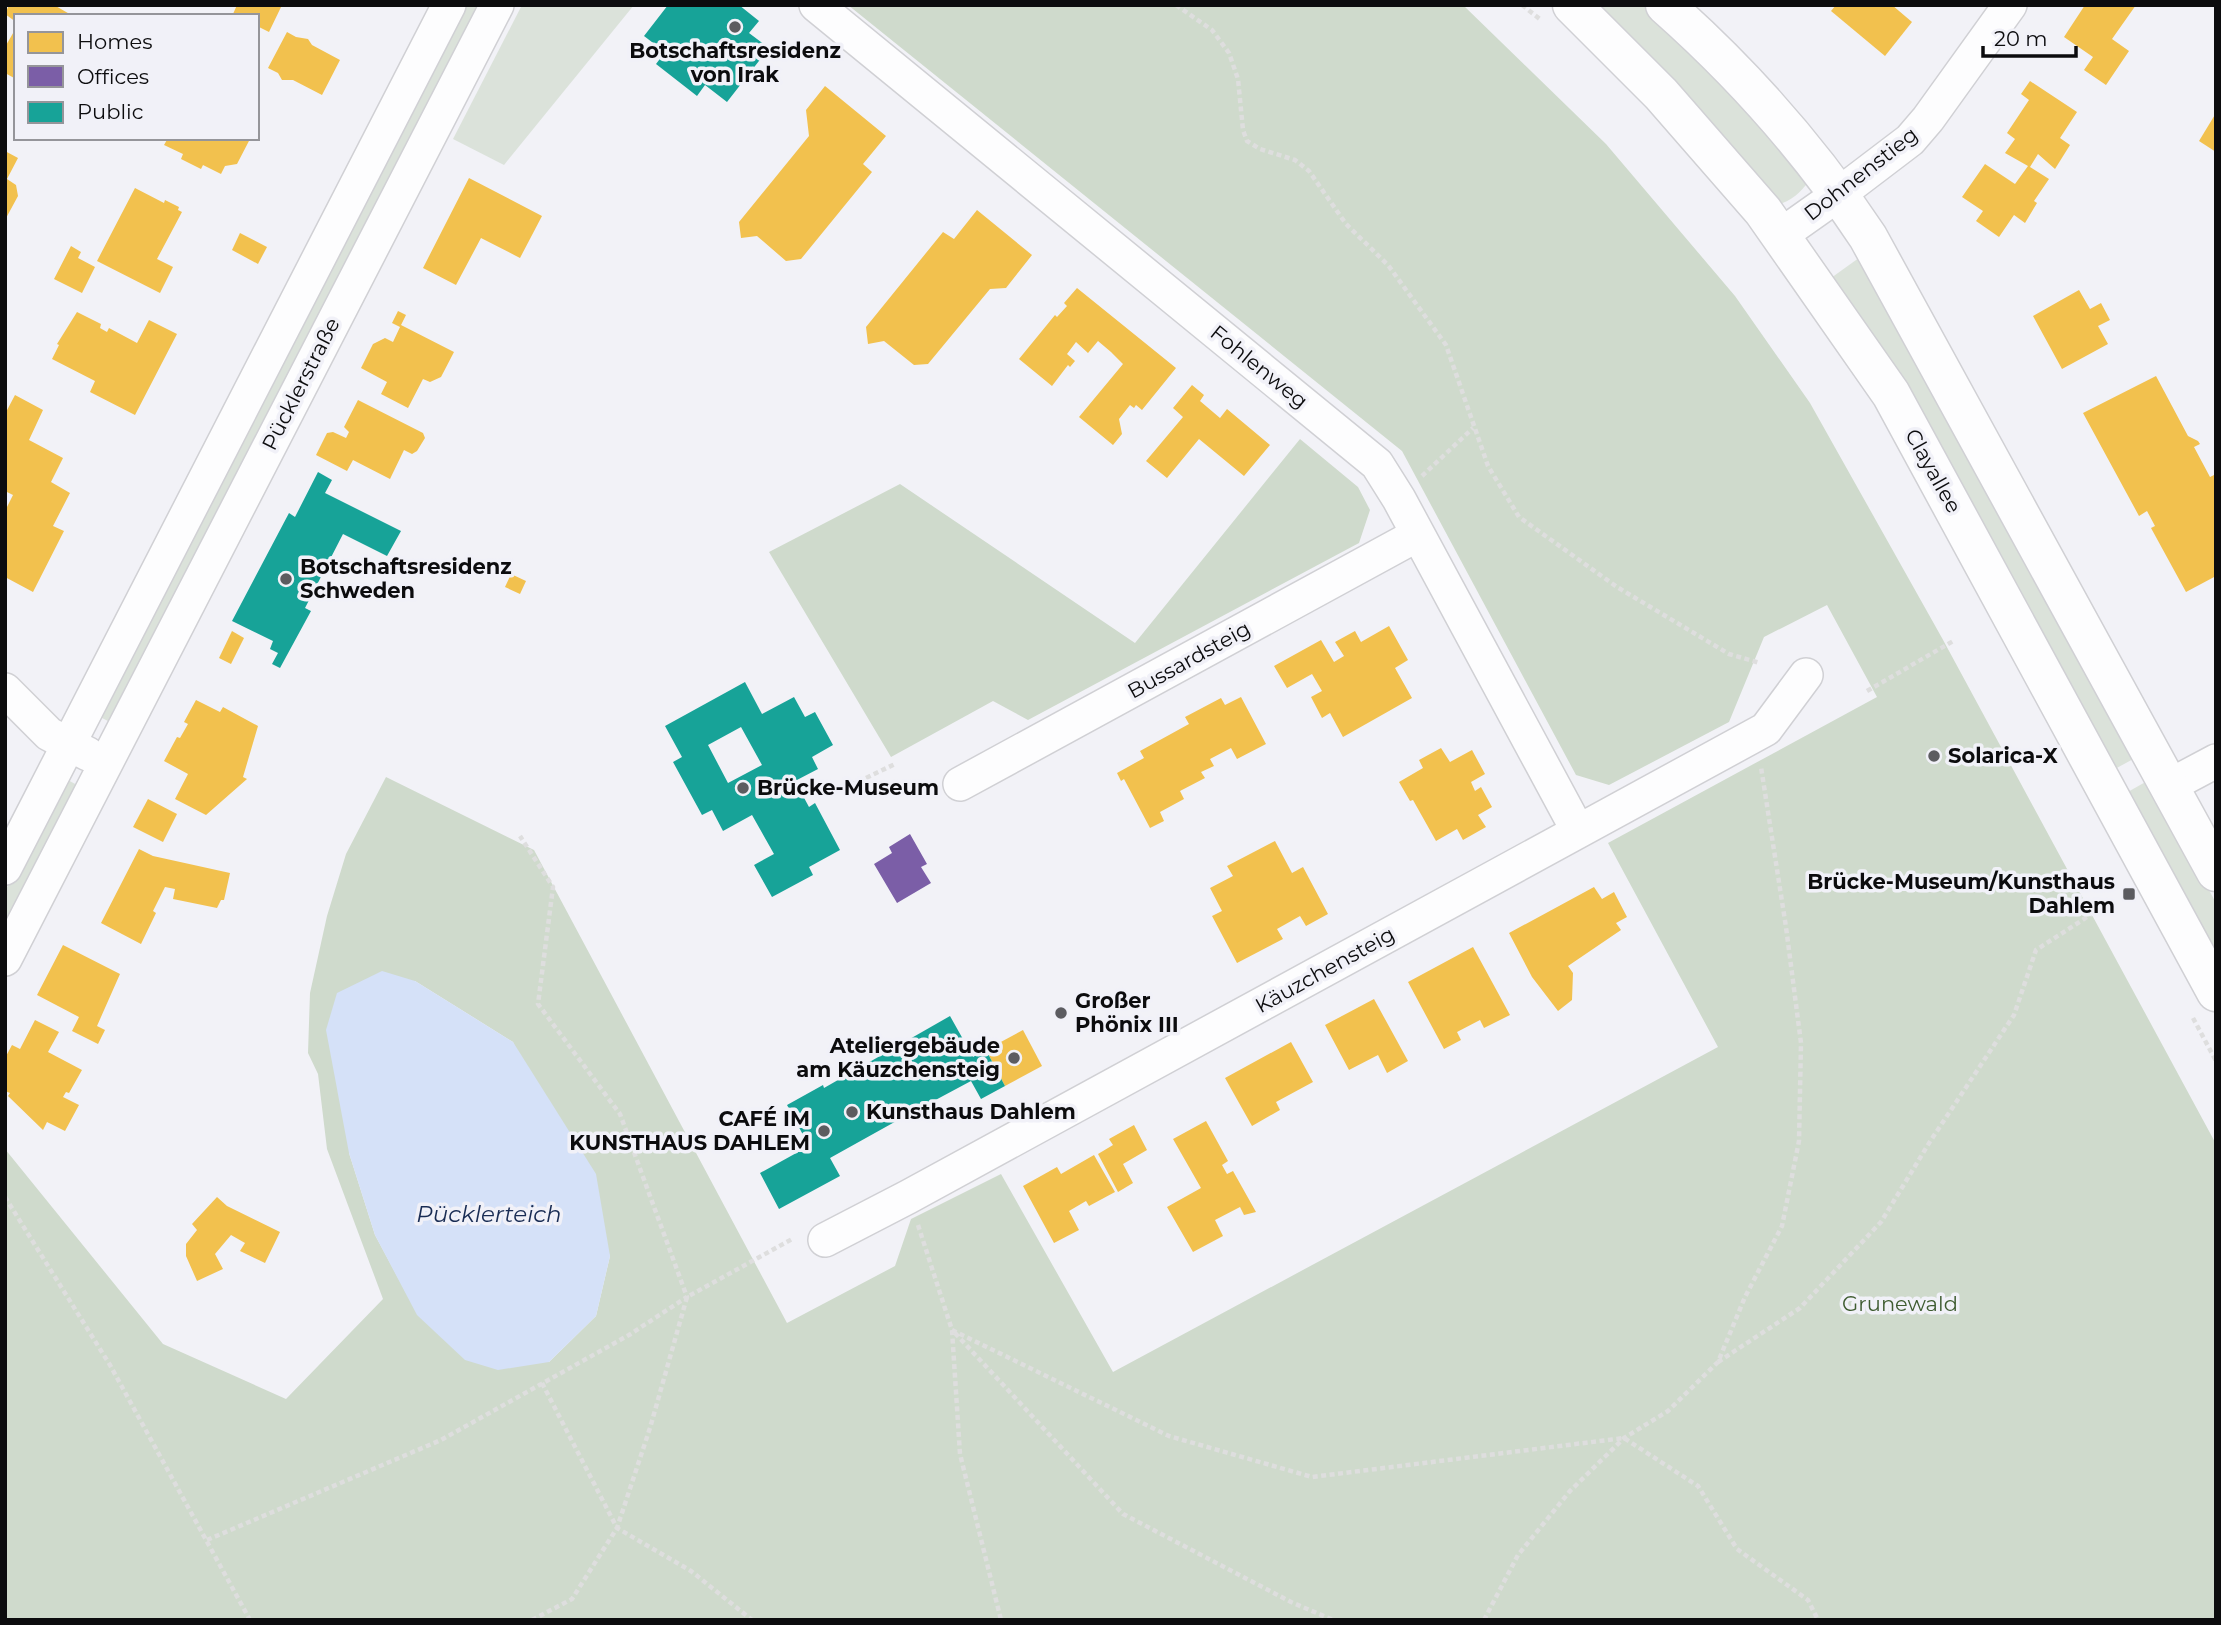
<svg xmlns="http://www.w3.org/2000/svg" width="2221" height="1625" font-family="Montserrat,sans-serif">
  <rect width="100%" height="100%" fill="#f2f2f7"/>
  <!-- green -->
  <g fill="#dbe2da">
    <path d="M 462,5 L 482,5 L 110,722 L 100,717 Z"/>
    <path d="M 522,5 L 634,5 L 504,165 L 453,139 Z"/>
    <path d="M 1595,5 L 1646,5 L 1715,69 L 1808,182 C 1802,191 1790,202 1779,204 Z"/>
    <path d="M 1863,255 L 2137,757 L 2113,770 L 1831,278 Z"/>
    <path d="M 64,778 L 79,786 L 5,929 L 5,891 Z"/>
    <path d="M 2149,780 L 2216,903 L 2216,959 L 2126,793 Z"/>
  </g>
  <!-- forest -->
  <g fill="#cfdacc" fill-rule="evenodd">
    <path d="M 848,5 L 1463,5 L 1606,144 L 1735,296 L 1810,403 L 1942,638 L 2216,1144 L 2216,1620 L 5,1620 L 5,1149 L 163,1344 L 286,1399 L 383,1299 L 327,1149 L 318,1074 L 308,1053 L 310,993 L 327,916 L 346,854 L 386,777 L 534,850 L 787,1323 L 895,1266 L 911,1219 L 1001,1174 L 1113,1372 L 1718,1047 L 1608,843 L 1877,697 L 1827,605 L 1764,637 L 1729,722 L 1609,785 L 1576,775 L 1402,451 ZM 415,981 L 513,1042 L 610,1256 L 596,1316 L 549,1362 L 418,1315 L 375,1235 L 349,1153 Z"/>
    <path d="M 1300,439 L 1358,487 L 1370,510 L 1359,543 L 1028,720 L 993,701 L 891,757 L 769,552 L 900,484 L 1135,643 Z"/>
  </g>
  <!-- water -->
  <path fill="#d5e1f8" d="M 382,971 L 415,981 L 513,1042 L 596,1174 L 610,1256 L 596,1316 L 549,1362 L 498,1370 L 465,1360 L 417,1315 L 375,1235 L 349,1153 L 326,1030 L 337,993 Z"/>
  <!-- homes -->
  <g fill="#f2c14e">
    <path d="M 9,5 L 54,5 L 73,16 L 16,16 L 16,22 L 5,14 Z"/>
    <path d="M 237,5 L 282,5 L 269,32 L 257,26 L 257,16 L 233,14 Z"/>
    <path d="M 1836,5 L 1892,5 L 1912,22 L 1885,56 L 1831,11 Z"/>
    <path d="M 2085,5 L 2136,5 L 2112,39 L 2129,51 L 2106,85 L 2084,70 L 2093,57 L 2064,37 Z"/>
    <path d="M 16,28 L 16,79 L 5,73 L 5,47 Z"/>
    <path d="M 287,32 L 296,37 L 308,39 L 312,45 L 340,60 L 322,95 L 293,80 L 282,80 L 278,73 L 268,68 Z"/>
    <path d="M 2030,81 L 2077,112 L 2060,138 L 2070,145 L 2055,169 L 2038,154 L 2030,167 L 2049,179 L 2034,201 L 2037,203 L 2025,223 L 2014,215 L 1999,237 L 1976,221 L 1983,211 L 1962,197 L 1985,164 L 2015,184 L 2028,166 L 2005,153 L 2015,139 L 2007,133 L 2029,100 L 2021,94 Z"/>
    <path d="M 825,86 L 886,136 L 863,164 L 872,172 L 801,259 L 786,261 L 757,236 L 741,238 L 739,222 L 809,136 L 806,110 Z"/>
    <path d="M 2216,113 L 2216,152 L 2199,141 Z"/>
    <path d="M 168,138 L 248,138 L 250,139 L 237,164 L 225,166 L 221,174 L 203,165 L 201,169 L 181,159 L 183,154 L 164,145 Z"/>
    <path d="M 5,151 L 18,158 L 7,179 L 16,185 L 18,196 L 5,220 Z"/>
    <path d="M 469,178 L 542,216 L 520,258 L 481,238 L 456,285 L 423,268 Z"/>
    <path d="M 135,188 L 164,203 L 165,200 L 179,207 L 178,210 L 182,212 L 157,259 L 173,267 L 160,293 L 97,261 Z"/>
    <path d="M 977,210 L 1032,255 L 1006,288 L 990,289 L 928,364 L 914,365 L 884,341 L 868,344 L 866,327 L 943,232 L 954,239 Z"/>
    <path d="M 240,233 L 267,247 L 258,264 L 232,250 Z"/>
    <path d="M 71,246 L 81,252 L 78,258 L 95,267 L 82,293 L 54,279 Z"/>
    <path d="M 1077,288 L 1176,368 L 1142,410 L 1136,405 L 1134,408 L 1130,405 L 1119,419 L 1122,434 L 1113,445 L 1079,417 L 1123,364 L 1111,352 L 1098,341 L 1088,353 L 1076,342 L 1067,354 L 1075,361 L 1070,367 L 1068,365 L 1052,386 L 1019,359 L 1055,315 L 1057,317 L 1067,306 L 1064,303 Z"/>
    <path d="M 2079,290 L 2090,309 L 2101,303 L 2110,320 L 2098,326 L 2108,344 L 2062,369 L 2033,316 Z"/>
    <path d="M 398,311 L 406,315 L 401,325 L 454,352 L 441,377 L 430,382 L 423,379 L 408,408 L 381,394 L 387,382 L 361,368 L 373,344 L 385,338 L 393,342 L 400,327 L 392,323 Z"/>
    <path d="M 77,312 L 101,324 L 100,328 L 107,332 L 109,328 L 137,343 L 149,320 L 177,334 L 135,415 L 90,392 L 95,381 L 52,359 L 59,345 L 57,344 Z"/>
    <path d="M 2156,376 L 2188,436 L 2198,441 L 2200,444 L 2194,447 L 2210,477 L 2216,474 L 2216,576 L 2186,592 L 2151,528 L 2155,526 L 2147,511 L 2139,516 L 2083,413 Z"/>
    <path d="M 1192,385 L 1204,395 L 1200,401 L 1220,418 L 1227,409 L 1270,445 L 1244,476 L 1199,439 L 1167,478 L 1146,461 L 1183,417 L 1173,408 Z"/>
    <path d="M 15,395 L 43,410 L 29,440 L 63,458 L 51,482 L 70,493 L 53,526 L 64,531 L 33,592 L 5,577 L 5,511 L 13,495 L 5,491 L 5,414 Z"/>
    <path d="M 358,400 L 423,433 L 425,438 L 417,451 L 412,454 L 404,450 L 390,479 L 353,460 L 347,471 L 316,455 L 327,433 L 333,432 L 346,438 L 349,432 L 344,427 Z"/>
    <path d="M 511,574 L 526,581 L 520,594 L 505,587 Z"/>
    <path d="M 1389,626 L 1408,660 L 1395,668 L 1412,698 L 1343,737 L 1330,713 L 1322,718 L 1311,697 L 1322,691 L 1312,674 L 1287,688 L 1274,666 L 1321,640 L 1334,662 L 1344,656 L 1335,642 L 1355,631 L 1361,642 Z"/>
    <path d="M 232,631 L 244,638 L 231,664 L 219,658 Z"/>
    <path d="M 1241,697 L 1266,744 L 1237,759 L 1231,748 L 1210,759 L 1214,766 L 1201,772 L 1205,778 L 1180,791 L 1184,799 L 1160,812 L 1164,821 L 1150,828 L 1124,779 L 1121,781 L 1117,773 L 1144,758 L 1140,751 L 1189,724 L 1185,717 L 1221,698 L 1225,705 Z"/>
    <path d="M 196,700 L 220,712 L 223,707 L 258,726 L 243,777 L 247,779 L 206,815 L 175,799 L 188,774 L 164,761 L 177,737 L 180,738 L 188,724 L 184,722 Z"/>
    <path d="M 1441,748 L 1450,762 L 1472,750 L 1485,774 L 1471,782 L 1475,791 L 1481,787 L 1492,807 L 1478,815 L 1486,827 L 1463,840 L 1457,829 L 1436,841 L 1413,800 L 1410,801 L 1399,782 L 1423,768 L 1419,760 Z"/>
    <path d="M 148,799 L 177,814 L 163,842 L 133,827 Z"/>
    <path d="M 1275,841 L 1292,873 L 1303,867 L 1328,914 L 1306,926 L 1300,916 L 1277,929 L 1283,939 L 1237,963 L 1212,916 L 1222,911 L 1210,888 L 1233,876 L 1227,866 Z"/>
    <path d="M 139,849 L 153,856 L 230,873 L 224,900 L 221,900 L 217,908 L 173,899 L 175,889 L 165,887 L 153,911 L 156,913 L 141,944 L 101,923 Z"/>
    <path d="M 1594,887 L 1602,899 L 1614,892 L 1627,917 L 1616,923 L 1621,930 L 1568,966 L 1573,973 L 1572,1000 L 1558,1011 L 1532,977 L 1509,933 Z"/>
    <path d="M 63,945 L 120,974 L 97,1026 L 105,1030 L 98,1044 L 72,1031 L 79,1017 L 37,995 Z"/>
    <path d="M 1473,947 L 1510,1015 L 1484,1028 L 1480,1020 L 1457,1032 L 1461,1040 L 1444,1049 L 1408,982 Z"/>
    <path d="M 1374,999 L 1408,1061 L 1387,1073 L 1378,1055 L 1349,1070 L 1325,1025 Z"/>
    <path d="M 35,1020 L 59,1032 L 48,1052 L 82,1070 L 69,1093 L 66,1092 L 63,1097 L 79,1105 L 65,1131 L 47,1122 L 43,1130 L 8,1096 L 10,1093 L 5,1091 L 7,1060 L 5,1058 L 12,1045 L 20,1049 Z"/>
    <path d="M 1023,1030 L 1042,1066 L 1005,1086 L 986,1050 Z"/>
    <path d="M 1291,1042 L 1313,1082 L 1276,1102 L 1280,1110 L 1252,1126 L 1225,1078 Z"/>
    <path d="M 1206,1121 L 1228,1161 L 1222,1165 L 1227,1174 L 1233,1171 L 1256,1212 L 1244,1215 L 1240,1207 L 1215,1220 L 1223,1236 L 1193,1252 L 1167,1207 L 1201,1188 L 1173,1139 Z"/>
    <path d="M 1134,1125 L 1147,1150 L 1123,1164 L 1133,1183 L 1118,1192 L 1098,1154 L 1113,1145 L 1109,1139 Z"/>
    <path d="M 1094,1155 L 1115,1192 L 1089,1206 L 1086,1201 L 1069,1211 L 1079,1230 L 1054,1243 L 1023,1186 L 1057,1167 L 1061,1174 Z"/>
    <path d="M 217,1197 L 227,1206 L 280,1232 L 265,1263 L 240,1251 L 245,1243 L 231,1235 L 215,1254 L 223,1269 L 197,1281 L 186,1256 L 186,1244 L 197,1230 L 192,1224 Z"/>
  </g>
  <!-- offices -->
  <path fill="#7b5ea7" d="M 910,834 L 927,864 L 921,867 L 931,883 L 897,903 L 874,864 L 892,853 L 889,847 Z"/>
  <!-- public -->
  <g fill="#17a398" fill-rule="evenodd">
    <path d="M 668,5 L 739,5 L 759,21 L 749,33 L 769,48 L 727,102 L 705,85 L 697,96 L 656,64 L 665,52 L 644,36 Z"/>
    <path d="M 318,472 L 332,480 L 325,493 L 401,531 L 387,556 L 343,534 L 305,608 L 311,611 L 280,668 L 272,664 L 278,653 L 270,649 L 273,641 L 232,621 L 289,513 L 295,517 Z"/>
    <path d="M 745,682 L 762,714 L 794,697 L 805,717 L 815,712 L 833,745 L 812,757 L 818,769 L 795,781 L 809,807 L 815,803 L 840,850 L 809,867 L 813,875 L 772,897 L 754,865 L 774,854 L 752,815 L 723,831 L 712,810 L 702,815 L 673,762 L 682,757 L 665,726 ZM 741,727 L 762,765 L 728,783 L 708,745 Z"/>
    <path d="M 950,1016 L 973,1057 L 986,1050 L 1005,1086 L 981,1099 L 971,1081 L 900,1119 L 830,1158 L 840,1176 L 779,1209 L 760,1173 L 809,1146 L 787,1105 L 823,1085 L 824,1088 Z"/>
  </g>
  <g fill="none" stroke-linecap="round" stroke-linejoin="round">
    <defs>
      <g id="minor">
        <path d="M 816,5 L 1377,464 L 1399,499 L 1578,831"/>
        <path d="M 1781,235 L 1839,194 L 1910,140 L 1928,119 L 2010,5"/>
        <path d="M 5,690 L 49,734 L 88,754"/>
        <path d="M 960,784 L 1417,535"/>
        <path d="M 2169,786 L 2216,761"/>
        <path d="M 5,868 L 449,5"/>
        <path d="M 5,959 L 497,5"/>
        <path d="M 825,1240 L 908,1197 L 1766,729 L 1806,675"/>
      </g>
      <g id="major">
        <path d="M 1572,5 L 1661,94 L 1763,211 L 1891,394 L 2216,992"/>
        <path d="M 1665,5 C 1743,74 1811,151 1868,237 L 2216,872"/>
      </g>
    </defs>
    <!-- minor casing -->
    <use href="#minor" stroke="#d0d0d4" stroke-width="36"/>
    <!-- major casing -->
    <use href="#major" stroke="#d0d0d4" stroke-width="41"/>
    <!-- path -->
    <g stroke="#dedede" stroke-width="4.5" stroke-dasharray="5 3.5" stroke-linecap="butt">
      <path d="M 1176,5 L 1212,30 L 1229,53 L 1238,79 L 1243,130 L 1247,141 L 1260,149 L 1295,160 L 1309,171 L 1346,224 L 1388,265 L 1446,345 L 1488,466 L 1519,517 L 1617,587 L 1729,654 L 1760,663"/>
      <path d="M 1522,5 L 1541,20"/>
      <path d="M 1422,476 L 1473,428"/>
      <path d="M 1867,691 L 1955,640"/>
      <path d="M 801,794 L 841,790 L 895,764"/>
      <path d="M 2193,1018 L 2216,1061"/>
      <path d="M 5,1197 L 110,1365 L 250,1620"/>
      <path d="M 918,1225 L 952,1330 L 960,1454 L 1001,1620"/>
      <path d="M 952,1330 L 1169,1436 L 1312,1477 L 1624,1438 L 1698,1486 L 1737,1549 L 1808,1600 L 1818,1620"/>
      <path d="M 955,1333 L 1123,1514 L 1291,1602 L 1333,1620"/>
      <path d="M 1718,1362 L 1800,1308 L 1881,1222 L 1931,1140 L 2014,1015 L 2036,950 L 2101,908"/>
      <path d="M 542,1383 L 617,1528 L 691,1571 L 752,1620"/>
      <path d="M 207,1540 L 441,1440 L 629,1335 L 687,1297 L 620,1114 L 538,1004 L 553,887 L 520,836"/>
      <path d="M 532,1620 L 572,1599 L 617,1528 L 650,1428 L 687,1297 L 794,1238"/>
      <path d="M 1484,1620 L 1518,1555 L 1570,1491 L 1624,1438 L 1668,1411 L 1718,1362 L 1745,1297 L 1782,1226 L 1799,1141 L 1801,1043 L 1786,927 L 1761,767"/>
    </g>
    <!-- minor -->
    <use href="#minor" stroke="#fdfdfe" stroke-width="33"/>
    <!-- major -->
    <use href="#major" stroke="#fdfdfe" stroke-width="38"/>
  </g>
  <!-- markers -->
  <g fill="#5c5c60" stroke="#f1f1f8" stroke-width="2.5">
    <circle cx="735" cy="27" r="7"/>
    <circle cx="286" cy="579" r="7"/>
    <circle cx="1934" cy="756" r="7"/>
    <circle cx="743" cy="788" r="7"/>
    <rect x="2122" y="887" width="14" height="14" rx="3.5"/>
    <circle cx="1061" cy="1013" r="7"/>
    <circle cx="1014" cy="1058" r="7"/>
    <circle cx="852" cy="1112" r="7"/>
    <circle cx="824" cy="1131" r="7"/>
  </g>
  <g text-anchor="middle" stroke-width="7" stroke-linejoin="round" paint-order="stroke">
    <!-- poi labels -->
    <g font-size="21" font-weight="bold" fill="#0c0c0e" stroke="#f1f1f8" text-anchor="start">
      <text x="735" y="58" text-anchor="middle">Botschaftsresidenz<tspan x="735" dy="24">von Irak</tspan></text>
      <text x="300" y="574">Botschaftsresidenz<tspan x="300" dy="24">Schweden</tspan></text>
      <text x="1948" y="763">Solarica-X</text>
      <text x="757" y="795">Brücke-Museum</text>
      <text x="2115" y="889" text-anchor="end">Brücke-Museum/Kunsthaus<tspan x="2115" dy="24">Dahlem</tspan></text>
      <text x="1075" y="1008">Großer<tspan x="1075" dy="24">Phönix III</tspan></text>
      <text x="1000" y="1053" text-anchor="end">Ateliergebäude<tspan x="1000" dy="24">am Käuzchensteig</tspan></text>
      <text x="866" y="1119">Kunsthaus Dahlem</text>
      <text x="810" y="1126" text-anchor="end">CAFÉ IM<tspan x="810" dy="24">KUNSTHAUS DAHLEM</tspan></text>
    </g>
    <!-- street labels -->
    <g font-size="21" fill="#0c0c0e" stroke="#f1f1f8">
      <text transform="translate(1861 174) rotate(-38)" y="7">Dohnenstieg</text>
      <text transform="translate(1259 367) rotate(39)" y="7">Fohlenweg</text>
      <text transform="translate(301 384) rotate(-63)" y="7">Pücklerstraße</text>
      <text transform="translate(1933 471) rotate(61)" y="7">Clayallee</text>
      <text transform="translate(1189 660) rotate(-29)" y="7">Bussardsteig</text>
      <text transform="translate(1325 970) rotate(-29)" y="7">Käuzchensteig</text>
    </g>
    <!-- park labels -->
    <g font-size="21" fill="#3f5c31" stroke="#f1f1f8">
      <text x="1900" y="1311">Grunewald</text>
    </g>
    <!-- water labels -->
    <g font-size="23" font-style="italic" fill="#192c54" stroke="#f1f1f8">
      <text x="489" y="1222">Pücklerteich</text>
    </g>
  </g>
  <!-- border -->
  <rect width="2221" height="1625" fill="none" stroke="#0c0c0e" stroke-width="14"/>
  <!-- legend -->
  <rect x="14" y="14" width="245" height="126" fill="#f1f1f8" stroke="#95959a" stroke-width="2"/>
  <rect x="28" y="32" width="35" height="21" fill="#f2c14e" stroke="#95959a" stroke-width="2"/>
  <text x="77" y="49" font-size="21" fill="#0c0c0e">Homes</text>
  <rect x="28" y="66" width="35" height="21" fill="#7b5ea7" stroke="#95959a" stroke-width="2"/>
  <text x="77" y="84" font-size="21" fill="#0c0c0e">Offices</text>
  <rect x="28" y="102" width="35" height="21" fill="#17a398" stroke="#95959a" stroke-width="2"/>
  <text x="77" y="119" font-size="21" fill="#0c0c0e">Public</text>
  <!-- scale -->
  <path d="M1983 46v10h93v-10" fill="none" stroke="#0c0c0e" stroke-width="3.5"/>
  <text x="1994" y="46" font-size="21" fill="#0c0c0e" stroke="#f1f1f8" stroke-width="5" paint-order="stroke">20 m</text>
</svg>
